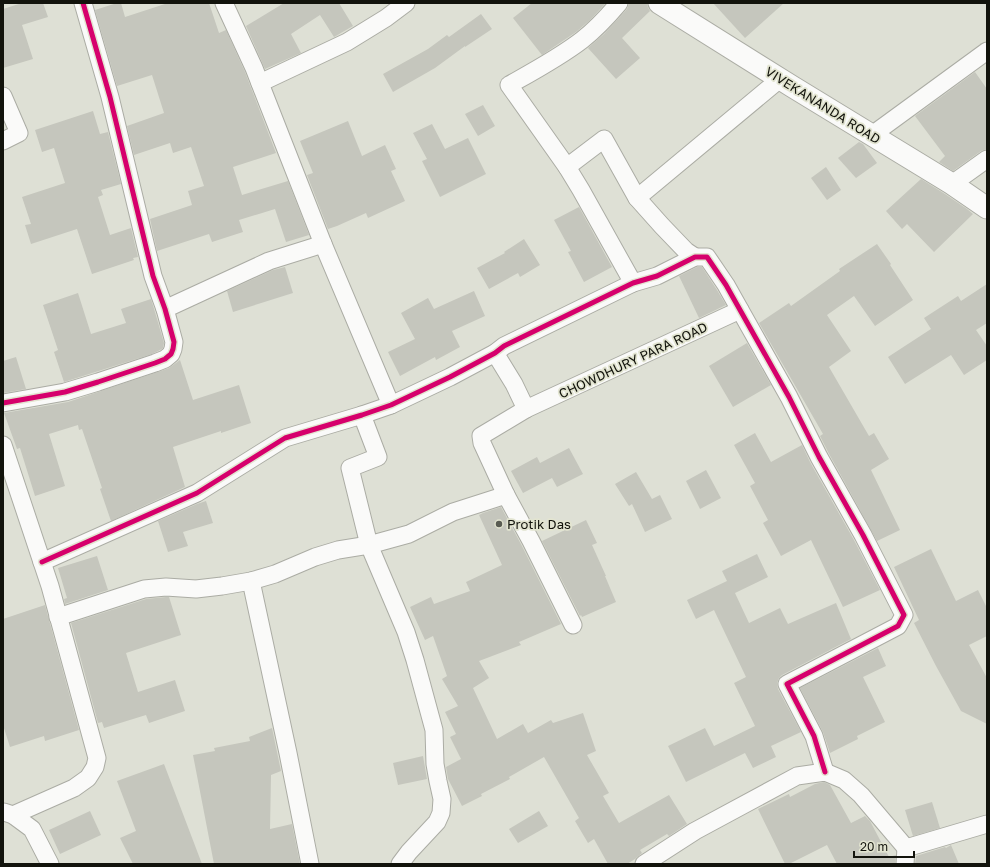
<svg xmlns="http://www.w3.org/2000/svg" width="990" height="867" font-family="'Golos Text',sans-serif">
  <rect width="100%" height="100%" fill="#dee0d5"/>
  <!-- building -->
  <g fill="#c5c6bd">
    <path d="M 22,3 L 43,3 L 48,17 L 22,25 L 33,59 L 3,68 L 3,9 Z"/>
    <path d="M 117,3 L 121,3 L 125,17 L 168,3 L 209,3 L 219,33 L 226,30 L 245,72 L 276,153 L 233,167 L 242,195 L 288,181 L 309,235 L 286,242 L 275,209 L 239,220 L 243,232 L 212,242 L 209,234 L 157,251 L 150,219 L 192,205 L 188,191 L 204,186 L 191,147 L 173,153 L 170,143 L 134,155 L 127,126 L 164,113 L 152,75 L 117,86 L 95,10 Z"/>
    <path d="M 284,3 L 339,3 L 353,26 L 334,37 L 320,15 L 291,34 L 301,53 L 265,69 L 246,26 Z"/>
    <path d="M 532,3 L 603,3 L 605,4 L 590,20 L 576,32 L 542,55 L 513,18 Z"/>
    <path d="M 629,3 L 647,3 L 648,8 L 650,11 L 622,38 L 640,58 L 616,79 L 588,48 L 604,34 L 618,19 L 627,9 Z"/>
    <path d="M 713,3 L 784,3 L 745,38 Z"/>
    <path d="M 481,14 L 492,29 L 465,47 L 465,46 L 435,68 L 393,92 L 383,74 L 428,49 L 447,35 L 449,37 Z"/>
    <path d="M 975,72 L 987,89 L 987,149 L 981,151 L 953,171 L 939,162 L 945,156 L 915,116 Z"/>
    <path d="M 483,105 L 495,126 L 478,136 L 465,114 Z"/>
    <path d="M 93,111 L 100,134 L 108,132 L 121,184 L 101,190 L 103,195 L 98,197 L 110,235 L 131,228 L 138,257 L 133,258 L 134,260 L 92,274 L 77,229 L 31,244 L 25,225 L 31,224 L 22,197 L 65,183 L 54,148 L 42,152 L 35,130 Z"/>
    <path d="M 348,121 L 362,156 L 385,145 L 396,169 L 391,171 L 405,201 L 368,218 L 366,213 L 337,226 L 328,229 L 307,175 L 313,173 L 300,141 Z"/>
    <path d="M 432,124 L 445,149 L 468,138 L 486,174 L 440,197 L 422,161 L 427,159 L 413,133 Z"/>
    <path d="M 859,142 L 863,144 L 877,163 L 856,178 L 838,158 Z"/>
    <path d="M 826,167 L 841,190 L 827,200 L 811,178 Z"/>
    <path d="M 921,179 L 945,194 L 967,209 L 973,214 L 934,252 L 907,224 L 902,229 L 886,211 Z"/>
    <path d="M 579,207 L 612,267 L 584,282 L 568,252 L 571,251 L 554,220 Z"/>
    <path d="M 524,239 L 540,265 L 520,277 L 518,273 L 489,289 L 477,268 L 505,253 L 504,252 Z"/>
    <path d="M 877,244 L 891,264 L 890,265 L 913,300 L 875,326 L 854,296 L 827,315 L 851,351 L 829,367 L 869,436 L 874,433 L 889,459 L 871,470 L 900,530 L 877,541 L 828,452 L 820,436 L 823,434 L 759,323 L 789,303 L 791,306 L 840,271 L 839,269 Z"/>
    <path d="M 285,267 L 293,293 L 233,312 L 227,291 L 273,270 Z"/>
    <path d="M 697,267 L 702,267 L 717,290 L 726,305 L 699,318 L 679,276 Z"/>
    <path d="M 987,284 L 987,323 L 976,330 L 987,346 L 987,360 L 964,375 L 951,355 L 905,384 L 888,357 L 931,329 L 924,318 L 958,296 L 961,301 Z"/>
    <path d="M 474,291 L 485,316 L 452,331 L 460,347 L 436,360 L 435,357 L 400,376 L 388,352 L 415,339 L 401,313 L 428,298 L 434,309 Z"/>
    <path d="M 78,293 L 91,334 L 126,323 L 121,309 L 151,299 L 155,312 L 164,343 L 163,348 L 160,350 L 152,354 L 64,382 L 54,352 L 58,350 L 43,305 Z"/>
    <path d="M 747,343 L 771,385 L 733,407 L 709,366 Z"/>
    <path d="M 16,357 L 26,389 L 3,393 L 3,361 Z"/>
    <path d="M 180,360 L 193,400 L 239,385 L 251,423 L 221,433 L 221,431 L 173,447 L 185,487 L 111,521 L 100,489 L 102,488 L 82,429 L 79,430 L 78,425 L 49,434 L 65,486 L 35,496 L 20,448 L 17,449 L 4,413 L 68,402 L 158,372 L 169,368 Z"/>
    <path d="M 755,433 L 771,462 L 802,445 L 810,462 L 854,540 L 880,590 L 843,607 L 811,540 L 781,556 L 763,523 L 768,520 L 750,486 L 755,483 L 734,445 Z"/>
    <path d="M 569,448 L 583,474 L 557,487 L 552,478 L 523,493 L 511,471 L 537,457 L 540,463 Z"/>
    <path d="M 706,470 L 721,498 L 700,509 L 686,481 Z"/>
    <path d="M 636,472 L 652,499 L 660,495 L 672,519 L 645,532 L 632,504 L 629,506 L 615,484 Z"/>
    <path d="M 206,501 L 213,523 L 183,532 L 188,546 L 168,552 L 158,521 L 197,504 Z"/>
    <path d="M 501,507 L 522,546 L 561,624 L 519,642 L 521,645 L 479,661 L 489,678 L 473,688 L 497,739 L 523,724 L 528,733 L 551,720 L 553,723 L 583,713 L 596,751 L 587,755 L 609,793 L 603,796 L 619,823 L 669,795 L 687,824 L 669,836 L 667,834 L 640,850 L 642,853 L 635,859 L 627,864 L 608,864 L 594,839 L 588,843 L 575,821 L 579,818 L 544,757 L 509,777 L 510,779 L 481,794 L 482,796 L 462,806 L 448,779 L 446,767 L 461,759 L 450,737 L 456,734 L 445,712 L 458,706 L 442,679 L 447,676 L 433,636 L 425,640 L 410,607 L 431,597 L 434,604 L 470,591 L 466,582 L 502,565 L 479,515 L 483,513 Z"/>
    <path d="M 586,520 L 597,543 L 592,545 L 606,576 L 605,576 L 616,602 L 582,617 L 581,615 L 580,616 L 542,541 Z"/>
    <path d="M 931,549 L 956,601 L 978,590 L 987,608 L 987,636 L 969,645 L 987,678 L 987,724 L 961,711 L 936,666 L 914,623 L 919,620 L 894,567 Z"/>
    <path d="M 757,554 L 768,577 L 735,593 L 749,623 L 780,608 L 788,624 L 836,603 L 851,639 L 782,675 L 779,678 L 777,683 L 778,689 L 801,732 L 771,746 L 776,757 L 753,768 L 745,753 L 686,782 L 668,746 L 705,728 L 714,746 L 755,726 L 734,683 L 746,677 L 714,610 L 696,619 L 687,600 L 727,581 L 722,571 Z"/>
    <path d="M 97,556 L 108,590 L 65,604 L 64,599 L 67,598 L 58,568 Z"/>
    <path d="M 166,597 L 169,597 L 181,635 L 126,653 L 138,692 L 175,680 L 185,711 L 149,723 L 146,715 L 104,728 L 102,722 L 98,723 L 71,623 L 146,599 Z"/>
    <path d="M 45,605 L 79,730 L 45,741 L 44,736 L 10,747 L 3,725 L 3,619 Z"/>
    <path d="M 878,648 L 886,666 L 863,677 L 885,722 L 857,736 L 858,739 L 830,753 L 823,732 L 800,688 Z"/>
    <path d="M 272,728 L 281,771 L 271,775 L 270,829 L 292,824 L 300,864 L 214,864 L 193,755 L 215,751 L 214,748 L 250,741 L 249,737 Z"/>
    <path d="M 423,756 L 427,779 L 398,785 L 393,763 Z"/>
    <path d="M 164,764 L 202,864 L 133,864 L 120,838 L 136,831 L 117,781 Z"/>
    <path d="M 824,782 L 830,785 L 851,823 L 865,816 L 870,821 L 889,857 L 896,855 L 895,864 L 837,864 L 827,845 L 789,864 L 785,864 L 758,809 L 789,794 L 790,797 L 815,784 Z"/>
    <path d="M 932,802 L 940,828 L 913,836 L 905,810 Z"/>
    <path d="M 90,811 L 101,835 L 60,854 L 49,830 Z"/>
    <path d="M 539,811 L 548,826 L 518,843 L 509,829 Z"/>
    <path d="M 951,845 L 959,864 L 915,864 L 916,856 L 945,847 L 946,848 Z"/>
  </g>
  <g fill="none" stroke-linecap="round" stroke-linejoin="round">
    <defs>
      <g id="minor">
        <path d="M 224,3 L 254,68 L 323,244 L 391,405"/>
        <path d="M 619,3 C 608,16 596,29 582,40 C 560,57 534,71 509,85 L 567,167 L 581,190 L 633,283"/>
        <path d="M 260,83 L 347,42 L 386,18 L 406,3"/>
        <path d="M 3,96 L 19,133 L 3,141"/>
        <path d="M 872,135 L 987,51"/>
        <path d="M 567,167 L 604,139 L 637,198 L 662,226 L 686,251 L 695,257"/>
        <path d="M 952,184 L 987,159"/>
        <path d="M 637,198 L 780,79"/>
        <path d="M 165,309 L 269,261 L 323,244"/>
        <path d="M 495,353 L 514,384 L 526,409 L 481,436 L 482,443 L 506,495 L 531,541 L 573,625"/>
        <path d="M 3,403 L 65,392 L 98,382 L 155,363 L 165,359 L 171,354 L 173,349 L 174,342 L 165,309 L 153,276 L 110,97 L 83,3"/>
        <path d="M 526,409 L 740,310"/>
        <path d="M 362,415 L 378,457 L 350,468 L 369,545 L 406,632 L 415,660 L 434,730 L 435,764 L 438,781 L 442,799 L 441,813 L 437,822 L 409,852 L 400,864"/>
        <path d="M 3,445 L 50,586 L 97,758 L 95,767 L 88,778 L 74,788 L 13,815"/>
        <path d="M 42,562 L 197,493 L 285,438 L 362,415 L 391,405 L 450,377 L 495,353 L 504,346 L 633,283 L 657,276 L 695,257 L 707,257 L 726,285 L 789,397 L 819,457 L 863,535 L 904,615 L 898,626 L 787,684 L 814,736 L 825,772"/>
        <path d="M 251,581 L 288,753 L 310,864"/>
        <path d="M 58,617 L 144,589 L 166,587 L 196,589 L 222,586 L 251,581 L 275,574 L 315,557 L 338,550 L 369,545 L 409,534 L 453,512 L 506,495"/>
        <path d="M 4,812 L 13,815 L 32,829 L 50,864"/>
        <path d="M 644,864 L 695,831 L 797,776 L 825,772 L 844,780 L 861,795 L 906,848"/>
        <path d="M 905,864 L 906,848 L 987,824"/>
      </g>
      <path id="tertiary" d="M 659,3 L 793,87 L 952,184 L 987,208"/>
    </defs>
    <!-- minor casing -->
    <use href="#minor" stroke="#abaca4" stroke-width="19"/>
    <!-- tertiary casing -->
    <use href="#tertiary" stroke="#abaca4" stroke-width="23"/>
    <!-- minor -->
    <use href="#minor" stroke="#fafaf9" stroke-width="17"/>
    <!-- tertiary -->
    <use href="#tertiary" stroke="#fafaf9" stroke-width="21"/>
    <defs>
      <g id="cycleway">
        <path d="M 3,403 L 65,392 L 98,382 L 155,363 L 165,359 L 171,354 L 173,349 L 174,342 L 165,309 L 153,276 L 110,97 L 83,3"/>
        <path d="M 42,562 L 197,493 L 285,438 L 362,415 L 391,405 L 450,377 L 495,353 L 504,346 L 633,283 L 657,276 L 695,257 L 707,257 L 726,285 L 789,397 L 819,457 L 863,535 L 904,615 L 898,626 L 787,684 L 814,736 L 825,772"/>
      </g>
    </defs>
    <!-- cycleway casing -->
    <use href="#cycleway" stroke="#e2e4d0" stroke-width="8"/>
    <!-- cycleway -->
    <use href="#cycleway" stroke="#d6006c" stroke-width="5"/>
  </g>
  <!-- markers -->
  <circle fill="#595b52" stroke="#e2e4d0" stroke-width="1.5" cx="499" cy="524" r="4"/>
  <g text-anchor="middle" stroke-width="3.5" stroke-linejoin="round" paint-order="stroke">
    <!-- street labels -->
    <g font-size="13" fill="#12130c" stroke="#e2e4d0">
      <text transform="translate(823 105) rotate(32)" y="5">VIVEKANANDA ROAD</text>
      <text transform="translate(633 360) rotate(-25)" y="5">CHOWDHURY PARA ROAD</text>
    </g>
    <!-- poi labels -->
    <g font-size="13" fill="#12130c" stroke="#e2e4d0" text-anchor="start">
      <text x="507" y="529">Protik Das</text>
    </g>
  </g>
  <!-- border -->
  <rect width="990" height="867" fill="none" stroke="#12130c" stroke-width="8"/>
  <!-- scale -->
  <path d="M854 851v6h60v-6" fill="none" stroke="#12130c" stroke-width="2"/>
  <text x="860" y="851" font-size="12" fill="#12130c" stroke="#e2e4d0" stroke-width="3" paint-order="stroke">20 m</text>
</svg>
